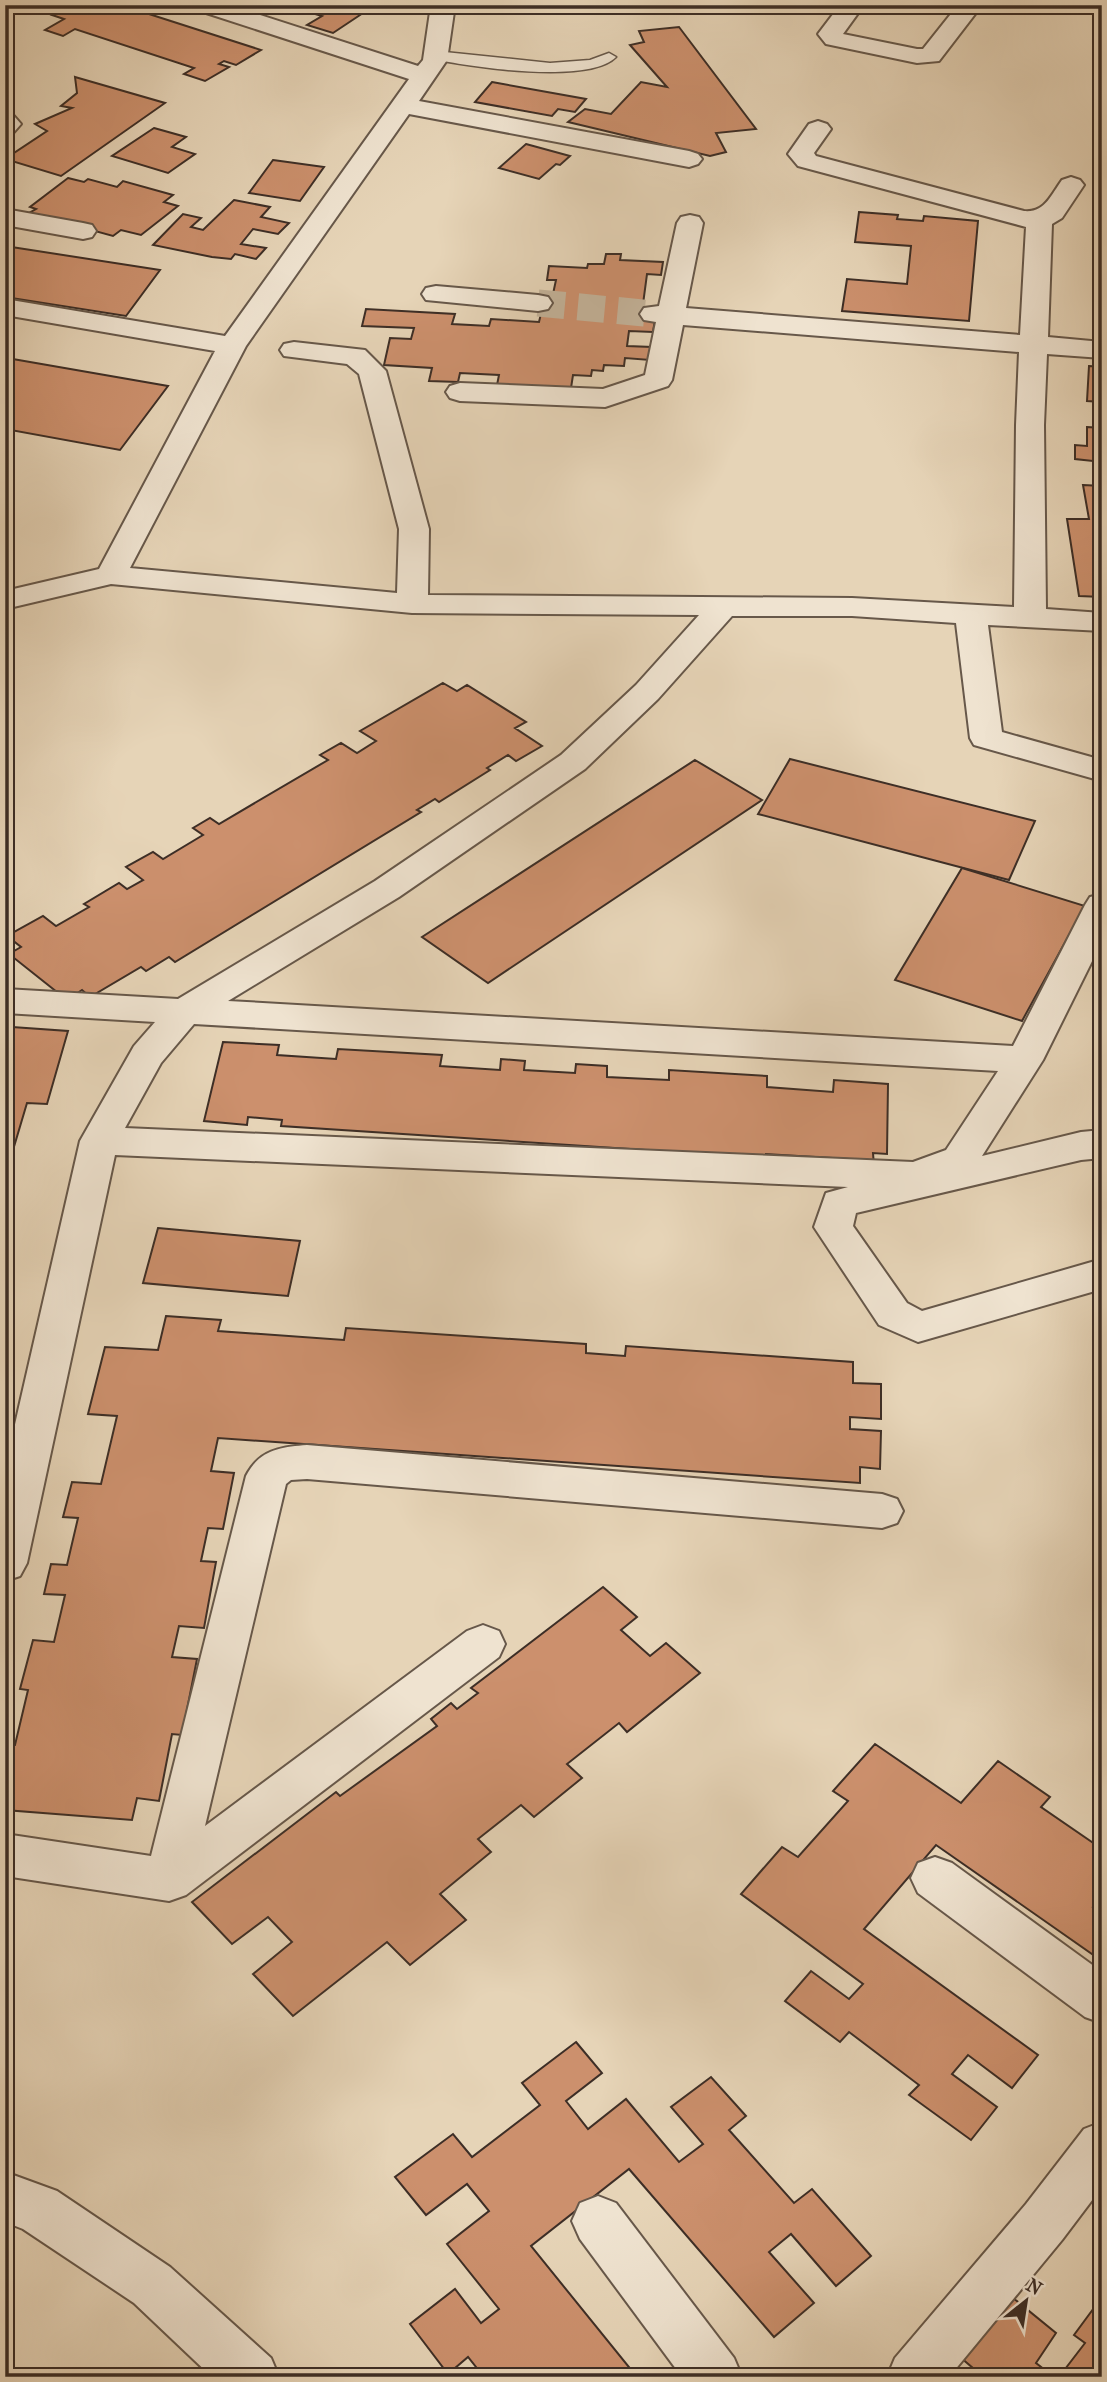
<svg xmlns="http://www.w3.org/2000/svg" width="1107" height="2382" font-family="'IM FELL French Canon',serif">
  <rect width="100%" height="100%" fill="#e6d4b7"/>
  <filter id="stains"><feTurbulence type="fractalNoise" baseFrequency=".00286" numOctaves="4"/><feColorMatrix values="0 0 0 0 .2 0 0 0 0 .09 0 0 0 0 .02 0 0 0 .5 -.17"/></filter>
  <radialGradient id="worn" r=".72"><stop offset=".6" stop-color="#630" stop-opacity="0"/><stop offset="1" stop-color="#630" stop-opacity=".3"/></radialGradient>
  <!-- building -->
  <g fill="#cc906d" stroke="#3d2e26" stroke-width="2">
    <path d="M 90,5 L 121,5 L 261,50 L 236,65 L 224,61 L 219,64 L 229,67 L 205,81 L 184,74 L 194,68 L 75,29 L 63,36 L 45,30 L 64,19 L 52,15 L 63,9 L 76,13 Z"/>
    <path d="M 285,5 L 375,5 L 333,33 L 307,25 L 322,16 Z"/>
    <path d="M 679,27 L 756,129 L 716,133 L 726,152 L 710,156 L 568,122 L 585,109 L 611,114 L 641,82 L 667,87 L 630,45 L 644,42 L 639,31 Z"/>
    <path d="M 75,77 L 165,103 L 61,176 L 5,159 L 47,131 L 35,124 L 72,108 L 61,106 L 77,93 Z"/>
    <path d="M 492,82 L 586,99 L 575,112 L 558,109 L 552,116 L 475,102 Z"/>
    <path d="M 154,128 L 186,137 L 172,147 L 195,154 L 168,173 L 112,156 Z"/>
    <path d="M 526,144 L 570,156 L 560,165 L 556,164 L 539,179 L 499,168 Z"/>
    <path d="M 273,160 L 324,167 L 300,201 L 249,193 Z"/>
    <path d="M 68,178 L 84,182 L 88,179 L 117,187 L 123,181 L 173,195 L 164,202 L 178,206 L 141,235 L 121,230 L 113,236 L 29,213 L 36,209 L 30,207 Z"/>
    <path d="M 234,200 L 270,207 L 261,217 L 289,223 L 278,234 L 253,229 L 241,244 L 266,248 L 256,259 L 235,254 L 231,259 L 212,257 L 153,245 L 183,214 L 201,218 L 191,227 L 203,230 Z"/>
    <path d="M 859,212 L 898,215 L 897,219 L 923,221 L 924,216 L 978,221 L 969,321 L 842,311 L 847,279 L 907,284 L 911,246 L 855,242 Z"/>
    <path d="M 5,246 L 160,270 L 126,316 L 5,297 Z"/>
    <path d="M 606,254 L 621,254 L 620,260 L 663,262 L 661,275 L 647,274 L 641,319 L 655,320 L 653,332 L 629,331 L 627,346 L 652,347 L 650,360 L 625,358 L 624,366 L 604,365 L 603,371 L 592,370 L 591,376 L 573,375 L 571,388 L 497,385 L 499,375 L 460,373 L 458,382 L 429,381 L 432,368 L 384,365 L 390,338 L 411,339 L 414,328 L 362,326 L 366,309 L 455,314 L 452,324 L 489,326 L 491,319 L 539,322 L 546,293 L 553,294 L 556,280 L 547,280 L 549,266 L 587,268 L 588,264 L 604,264 Z"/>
    <path d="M 7,358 L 168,386 L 120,450 L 5,429 Z"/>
    <path d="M 1089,366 L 1102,367 L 1102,402 L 1087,401 Z"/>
    <path d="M 1087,427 L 1102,428 L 1102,462 L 1075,459 L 1075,445 L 1087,446 Z"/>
    <path d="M 1083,485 L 1102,486 L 1102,597 L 1079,596 L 1067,519 L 1089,519 Z"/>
    <path d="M 443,683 L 457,691 L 467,685 L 526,722 L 515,728 L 542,746 L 516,761 L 508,755 L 487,768 L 490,770 L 439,802 L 435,799 L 417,810 L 421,812 L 175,962 L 169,957 L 146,971 L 141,967 L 90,997 L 82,990 L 67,1000 L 9,954 L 21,947 L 7,936 L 43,916 L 56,926 L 89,907 L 84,904 L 119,883 L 127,889 L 143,880 L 126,867 L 153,852 L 163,859 L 203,835 L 193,828 L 210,818 L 219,824 L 328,760 L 320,755 L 341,743 L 357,753 L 376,741 L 360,731 Z"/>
    <path d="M 790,759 L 1035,821 L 1009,880 L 758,814 Z"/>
    <path d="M 695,760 L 762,800 L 488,983 L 422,937 Z"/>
    <path d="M 962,868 L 1085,906 L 1022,1021 L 895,980 Z"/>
    <path d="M 12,1027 L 68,1031 L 47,1104 L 27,1103 L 5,1177 L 5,1049 Z"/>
    <path d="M 223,1042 L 279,1045 L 277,1055 L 336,1059 L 338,1049 L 442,1055 L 440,1066 L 500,1070 L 501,1059 L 525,1061 L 524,1070 L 575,1073 L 576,1064 L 607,1066 L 607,1077 L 669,1080 L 669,1070 L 767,1076 L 767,1087 L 833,1092 L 834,1080 L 888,1084 L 887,1154 L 873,1153 L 874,1166 L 849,1159 L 766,1154 L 766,1158 L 281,1126 L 282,1120 L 248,1117 L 247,1125 L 204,1121 Z"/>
    <path d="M 158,1228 L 300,1241 L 288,1296 L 143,1283 Z"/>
    <path d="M 166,1316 L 221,1320 L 218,1331 L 344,1340 L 346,1328 L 586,1344 L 586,1353 L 625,1356 L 626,1346 L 853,1362 L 853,1383 L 881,1384 L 881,1419 L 850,1417 L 850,1429 L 881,1431 L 880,1469 L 860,1467 L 860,1483 L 218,1438 L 211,1471 L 234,1473 L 223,1529 L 208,1528 L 201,1561 L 216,1562 L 204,1628 L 179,1626 L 172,1657 L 197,1659 L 182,1735 L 172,1734 L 159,1801 L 137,1798 L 132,1820 L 5,1810 L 5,1744 L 15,1745 L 28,1690 L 20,1689 L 33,1640 L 54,1642 L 65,1595 L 44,1594 L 51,1564 L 67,1565 L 78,1518 L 63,1517 L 72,1482 L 101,1484 L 117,1416 L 88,1414 L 105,1347 L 158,1350 Z"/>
    <path d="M 603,1587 L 637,1617 L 621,1630 L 650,1656 L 666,1643 L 700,1673 L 627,1732 L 619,1723 L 567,1764 L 582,1778 L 534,1817 L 521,1805 L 478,1839 L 491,1852 L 440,1894 L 466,1920 L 410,1965 L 387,1942 L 293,2016 L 253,1974 L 292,1942 L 268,1917 L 232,1944 L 192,1902 L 336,1792 L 340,1796 L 437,1726 L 431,1719 L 451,1703 L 457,1709 L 478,1693 L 471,1688 Z"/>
    <path d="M 875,1744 L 961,1803 L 998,1761 L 1050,1797 L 1041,1807 L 1102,1849 L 1102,1896 L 1093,1907 L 1102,1913 L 1102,1961 L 936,1845 L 864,1929 L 1038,2055 L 1012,2088 L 968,2055 L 952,2074 L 997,2107 L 971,2140 L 909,2095 L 919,2085 L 849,2032 L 840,2042 L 785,2001 L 811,1971 L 849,1999 L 863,1984 L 741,1894 L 782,1847 L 798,1857 L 848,1801 L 833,1791 Z"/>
    <path d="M 576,2042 L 602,2073 L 566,2101 L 588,2129 L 626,2099 L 679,2162 L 703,2144 L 671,2107 L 711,2077 L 746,2116 L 729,2130 L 794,2203 L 812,2189 L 871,2256 L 836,2286 L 791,2234 L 769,2252 L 814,2303 L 774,2337 L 629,2169 L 531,2246 L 637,2377 L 484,2377 L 468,2357 L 448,2374 L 410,2324 L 455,2289 L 481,2323 L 499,2309 L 447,2244 L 489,2211 L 467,2184 L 426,2215 L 395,2177 L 453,2134 L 472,2157 L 540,2105 L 522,2083 Z"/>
    <path d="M 1007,2293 L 1056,2333 L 1036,2363 L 1054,2377 L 978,2377 L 980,2374 L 960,2357 Z"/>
    <path d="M 1102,2297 L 1102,2377 L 1059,2377 L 1085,2343 L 1074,2335 Z"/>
  </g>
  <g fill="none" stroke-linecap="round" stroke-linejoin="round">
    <!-- street-tunnel -->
    <path stroke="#c4b39a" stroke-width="27" stroke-dasharray="27 13" stroke-linecap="butt" d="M 538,303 L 654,314"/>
    <defs>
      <path id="lane" d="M 435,51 L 550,63 L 590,60 L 609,53 L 616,57 C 589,85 467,67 430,58 L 428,55 Z"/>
      <g id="street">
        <path d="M 193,5 L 229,5 L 418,66 L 423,60 L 431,5 L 455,5 L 447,60 L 419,101 L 689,151 L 698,154 L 702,159 L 698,164 L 689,167 L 409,114 L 246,346 L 130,568 L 397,593 L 399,529 L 359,374 L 347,364 L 284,356 L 280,350 L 284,344 L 294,342 L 365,350 L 386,371 L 429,529 L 428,595 L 852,598 L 1014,607 L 1016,425 L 1019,352 L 683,325 L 672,380 L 668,386 L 605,407 L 460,401 L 450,398 L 446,392 L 450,386 L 460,383 L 603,389 L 645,375 L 656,322 L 644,320 L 640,314 L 644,308 L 659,306 L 677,223 L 681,217 L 690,215 L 699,217 L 703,223 L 686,308 L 1020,335 L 1026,227 L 798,166 L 788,154 L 809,124 L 818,121 L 827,124 L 831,129 L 814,153 L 816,156 L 1024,211 C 1045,213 1051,195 1062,180 L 1071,177 L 1080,180 L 1084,185 L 1062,218 L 1052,224 L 1048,337 L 1102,342 L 1102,358 L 1047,354 L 1044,425 L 1046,609 L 1102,613 L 1102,631 L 988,625 L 1002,732 L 1102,760 L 1102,781 L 974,745 L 970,738 L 956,623 L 852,616 L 732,616 L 658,699 L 585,769 L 399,897 L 228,1001 L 1013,1046 L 1085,905 L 1090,897 L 1102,894 L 1102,941 L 1043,1060 L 982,1156 L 1081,1132 L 1102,1130 L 1102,1158 L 1081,1160 L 856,1213 L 853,1226 L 907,1303 L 922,1311 L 1102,1259 L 1102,1289 L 918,1342 L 879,1325 L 814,1227 L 826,1193 L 848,1187 L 115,1155 L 27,1563 L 20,1576 L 5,1581 L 5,1468 L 80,1141 L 134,1046 L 155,1022 L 5,1013 L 5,989 L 178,999 L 375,881 L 561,755 L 636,685 L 699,615 L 412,613 L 111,584 L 5,609 L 5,591 L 99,569 L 215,351 L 5,315 L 5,299 L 225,336 L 409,79 L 197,10 ZM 194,1024 L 998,1071 L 946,1150 L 913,1162 L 125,1128 L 161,1063 Z"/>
        <path d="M 840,5 L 864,5 L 843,34 L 917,49 L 923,49 L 958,5 L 982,5 L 939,61 L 917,63 L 826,44 L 818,34 Z"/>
        <path d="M 5,114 L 14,116 L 21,124 L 14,132 L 5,134 Z"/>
        <path d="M 5,209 L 83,223 L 92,225 L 96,231 L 92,237 L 83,239 L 5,225 Z"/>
        <path d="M 436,286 L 538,295 L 548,297 L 552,303 L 548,309 L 538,311 L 426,300 L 422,294 L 426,288 Z"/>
        <path d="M 307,1445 L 882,1494 L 897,1499 L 903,1511 L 897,1523 L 882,1528 L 307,1479 L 291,1480 L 286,1484 L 205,1826 L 467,1631 L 483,1625 L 499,1631 L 505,1644 L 499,1657 L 186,1895 L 169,1901 L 5,1876 L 5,1834 L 151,1856 L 246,1476 C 259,1450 280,1447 307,1445 Z"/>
        <path d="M 935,1857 L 952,1863 L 1102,1972 L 1102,2023 L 1085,2017 L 918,1893 L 911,1878 L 918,1863 Z"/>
        <path d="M 1102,2122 L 1102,2187 L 1062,2240 L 949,2377 L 887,2377 L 895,2358 L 1026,2204 L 1084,2129 Z"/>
        <path d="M 5,2172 L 57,2191 L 170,2267 L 271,2358 L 279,2377 L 212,2377 L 134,2303 L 23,2229 L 5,2222 Z"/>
        <path d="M 598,2196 L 616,2203 L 734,2358 L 742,2377 L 682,2377 L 580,2239 L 572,2221 L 580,2203 Z"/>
      </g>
    </defs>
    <!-- lane casing -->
    <use href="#lane" stroke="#67584a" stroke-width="3"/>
    <!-- street casing -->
    <use href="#street" stroke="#67584a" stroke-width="4"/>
    <!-- lane -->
    <use href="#lane" fill="#efe3d0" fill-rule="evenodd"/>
    <!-- street -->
    <use href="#street" fill="#efe3d0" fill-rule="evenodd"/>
  </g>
  <!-- margin -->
  <rect width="1107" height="2382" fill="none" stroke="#e6d4b7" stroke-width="28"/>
  <rect x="7" y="7" width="1093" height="2368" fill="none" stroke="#3d2e26" stroke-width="3.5"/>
  <rect x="14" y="14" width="1079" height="2354" fill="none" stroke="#3d2e26" stroke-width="2"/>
  <!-- north arrow -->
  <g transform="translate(1026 2301) rotate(30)" stroke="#efe3d0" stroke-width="5" paint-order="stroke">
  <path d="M0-5L12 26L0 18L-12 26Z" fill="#3d2e26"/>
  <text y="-10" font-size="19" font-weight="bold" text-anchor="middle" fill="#3d2e26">N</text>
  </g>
  <rect width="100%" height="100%" filter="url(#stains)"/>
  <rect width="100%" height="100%" fill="url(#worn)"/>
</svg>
